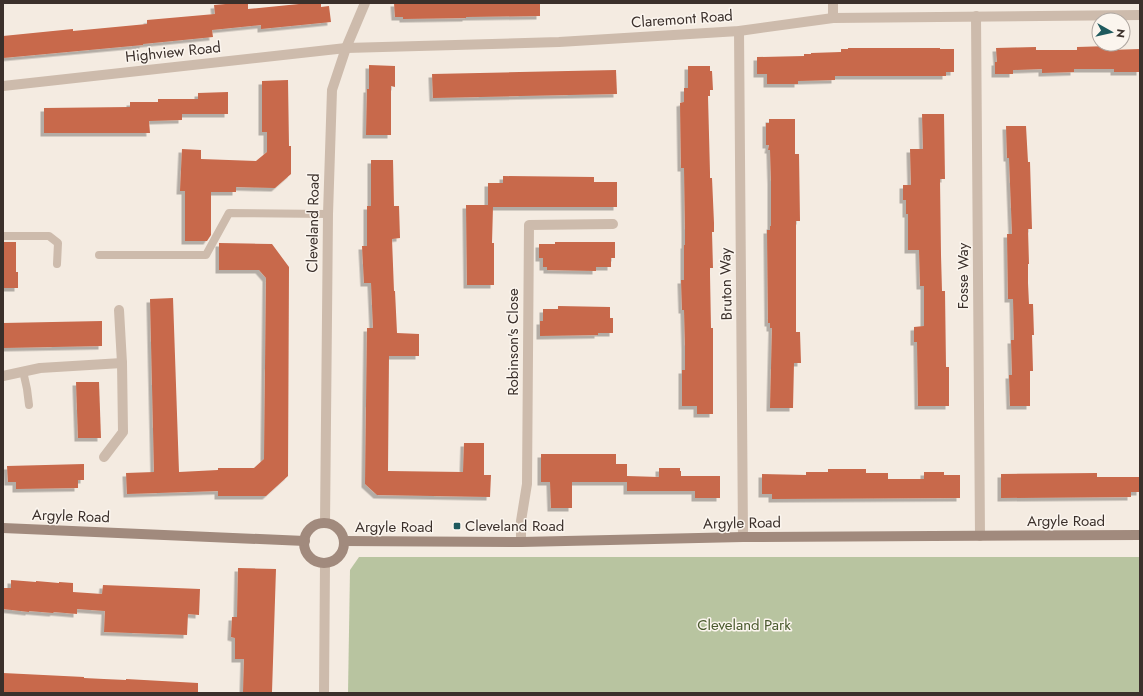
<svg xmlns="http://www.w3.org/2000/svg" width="1143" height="696" font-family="Jost,sans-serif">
  <defs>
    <filter id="shadow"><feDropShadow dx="-3.5" dy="3.5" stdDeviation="0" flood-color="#0004"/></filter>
  </defs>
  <rect width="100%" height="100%" fill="#f4ebe1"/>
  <!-- green -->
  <path fill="#b8c4a0" d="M 359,557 L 1140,557 L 1140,693 L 348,693 L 350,570 Z"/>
  <!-- building -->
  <g fill="#c8694b" filter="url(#shadow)">
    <path d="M 237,3 L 248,3 L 248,9 L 309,3 L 321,3 L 321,7 L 329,6 L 331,22 L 261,29 L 261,25 L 212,30 L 213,37 L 143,44 L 143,45 L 3,58 L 3,36 L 73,29 L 73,31 L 147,24 L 147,20 L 215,14 L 214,5 Z"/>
    <path d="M 394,3 L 540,3 L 540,16 L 466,17 L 466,18 L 403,19 L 403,17 L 395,17 Z"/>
    <path d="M 1109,46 L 1109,50 L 1140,49 L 1140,72 L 1114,72 L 1114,69 L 1074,69 L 1074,72 L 1042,73 L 1042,69 L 1013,70 L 1013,74 L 995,74 L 995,62 L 997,62 L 996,48 L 1036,47 L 1036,50 L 1077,50 L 1077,47 Z"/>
    <path d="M 848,48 L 940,48 L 940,49 L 954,49 L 954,72 L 946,72 L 946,76 L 835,76 L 835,80 L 798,81 L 798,84 L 767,84 L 767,74 L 757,74 L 757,57 L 804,56 L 804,54 L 811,54 L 811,53 L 841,52 L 841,49 L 848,49 Z"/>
    <path d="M 369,65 L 395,66 L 395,87 L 391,86 L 391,135 L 366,135 L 367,89 L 369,89 Z"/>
    <path d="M 688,66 L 710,66 L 710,71 L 712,71 L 713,90 L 710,90 L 710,96 L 708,96 L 710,173 L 710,178 L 712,178 L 714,223 L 714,232 L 712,232 L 713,268 L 710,268 L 710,274 L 711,328 L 713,328 L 713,414 L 697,414 L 697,406 L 682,406 L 682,370 L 685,370 L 685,346 L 684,310 L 682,310 L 681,280 L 684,280 L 684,245 L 685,245 L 685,230 L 684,168 L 681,168 L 680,103 L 684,102 L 684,88 L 688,88 Z"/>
    <path d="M 616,70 L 617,94 L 433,98 L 432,74 Z"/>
    <path d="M 288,80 L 289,146 L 291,146 L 291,174 L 275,188 L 236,187 L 236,192 L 211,192 L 211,235 L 207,241 L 185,241 L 185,191 L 180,191 L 182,149 L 201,150 L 201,159 L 256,161 L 267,152 L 267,132 L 262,132 L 262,81 Z"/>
    <path d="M 228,92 L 228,114 L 182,114 L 182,120 L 149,121 L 150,133 L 44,133 L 44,108 L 130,107 L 130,102 L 158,102 L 158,99 L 198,99 L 198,93 Z"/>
    <path d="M 922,114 L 944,114 L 945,179 L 940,179 L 941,255 L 942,291 L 945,291 L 946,367 L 949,367 L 949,406 L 918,406 L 917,342 L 914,342 L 914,327 L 924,326 L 924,286 L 920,286 L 919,250 L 908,250 L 908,214 L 906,214 L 906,200 L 903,200 L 903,185 L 911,185 L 910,149 L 923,149 Z"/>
    <path d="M 769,119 L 795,119 L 795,154 L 799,154 L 800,221 L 796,221 L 796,332 L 800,332 L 801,363 L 794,363 L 793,408 L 770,408 L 772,328 L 770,328 L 770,323 L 768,323 L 767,230 L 770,230 L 770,226 L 771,226 L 771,181 L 770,150 L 768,150 L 769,145 L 766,145 L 766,123 L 769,123 Z"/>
    <path d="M 1006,126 L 1026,126 L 1028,162 L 1030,162 L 1032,229 L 1028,229 L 1029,264 L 1028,264 L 1028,283 L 1029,304 L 1033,304 L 1034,335 L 1032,335 L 1033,371 L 1030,371 L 1030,406 L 1010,406 L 1009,375 L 1012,375 L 1011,340 L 1014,340 L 1013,299 L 1008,299 L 1007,234 L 1012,234 L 1009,158 L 1007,158 Z"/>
    <path d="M 371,160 L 393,160 L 394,206 L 399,206 L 400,238 L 392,239 L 394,291 L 395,291 L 397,333 L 419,334 L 419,356 L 389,356 L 388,471 L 463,472 L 464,443 L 484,443 L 484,475 L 491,475 L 490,497 L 377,495 L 365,484 L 367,328 L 373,328 L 371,283 L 364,283 L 362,246 L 367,246 L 367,206 L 371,206 Z"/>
    <path d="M 503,176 L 594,177 L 594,182 L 617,182 L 617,207 L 493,207 L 492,243 L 494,243 L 494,285 L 467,285 L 466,205 L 488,205 L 488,183 L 503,183 Z"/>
    <path d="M 3,242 L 16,242 L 16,272 L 18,272 L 18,288 L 3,288 Z"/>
    <path d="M 555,242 L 615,242 L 615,258 L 611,258 L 611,267 L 596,267 L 596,271 L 547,270 L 547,267 L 543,267 L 543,258 L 539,258 L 539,244 L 555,244 Z"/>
    <path d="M 219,243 L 272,244 L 289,267 L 288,476 L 266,496 L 218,496 L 218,491 L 127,494 L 126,473 L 154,472 L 150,299 L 173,298 L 179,472 L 218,470 L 218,468 L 254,468 L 264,459 L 266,278 L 259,270 L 219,270 Z"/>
    <path d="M 558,306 L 610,307 L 610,318 L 613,318 L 613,333 L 598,333 L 598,335 L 540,336 L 540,321 L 543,321 L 543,309 L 558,309 Z"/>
    <path d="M 102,321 L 102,346 L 3,348 L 3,323 Z"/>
    <path d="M 76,382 L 99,382 L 101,438 L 78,438 Z"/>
    <path d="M 541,454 L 616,454 L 616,464 L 627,464 L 627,476 L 659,477 L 659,468 L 680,468 L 680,471 L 681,471 L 681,476 L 720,476 L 720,498 L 695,498 L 695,491 L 627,491 L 627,482 L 572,482 L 572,508 L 551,508 L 550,482 L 541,482 Z"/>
    <path d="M 84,464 L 84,480 L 78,480 L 78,488 L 16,489 L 16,482 L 8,482 L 7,466 Z"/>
    <path d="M 828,469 L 866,469 L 866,473 L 888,473 L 888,479 L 924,479 L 924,472 L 944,472 L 944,475 L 960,475 L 960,498 L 772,499 L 772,494 L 762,494 L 762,474 L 806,475 L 806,472 L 828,472 Z"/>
    <path d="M 1097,473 L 1097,477 L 1140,477 L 1140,492 L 1131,492 L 1131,497 L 1001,498 L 1001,474 Z"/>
    <path d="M 238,568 L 276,569 L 272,692 L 243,692 L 244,659 L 235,659 L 235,638 L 231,637 L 232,617 L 237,617 Z"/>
    <path d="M 11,580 L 36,582 L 36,581 L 59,583 L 59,582 L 73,583 L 73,592 L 102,594 L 103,585 L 200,589 L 199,615 L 188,614 L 187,635 L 104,632 L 105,611 L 77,609 L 77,614 L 54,612 L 53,613 L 29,611 L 29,612 L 3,609 L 3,588 L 11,588 Z"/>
    <path d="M 3,673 L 84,677 L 84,678 L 104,679 L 126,680 L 126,679 L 198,683 L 198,693 L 3,693 Z"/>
  </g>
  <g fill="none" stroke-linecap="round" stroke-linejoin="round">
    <!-- service -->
    <g stroke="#cdbbac" stroke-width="8">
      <path d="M 3,236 L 49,236 L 58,243 L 57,264"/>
      <path d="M 99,255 L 206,255 L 229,213 L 328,214"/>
      <path d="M 23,371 L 27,389 L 29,405"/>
    </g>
    <!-- minor -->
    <g stroke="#cdbbac" stroke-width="10">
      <path d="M 833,3 L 833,18"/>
      <path d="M 976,16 L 980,536"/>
      <path d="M 739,31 L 743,537"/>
      <path d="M 3,86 L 346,48 L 559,42 L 739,31 L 833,18 L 1140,15"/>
      <path d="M 3,376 L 40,368 L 122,363"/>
      <path d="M 104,457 L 123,432 L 122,363 L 119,310"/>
      <path d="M 325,523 L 328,214 L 332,90 L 346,48 L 365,3"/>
      <path d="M 521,542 L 521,521 L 527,484 L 529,225 L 613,224"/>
    </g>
    <!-- tertiary -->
    <path stroke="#cdbbac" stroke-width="10" d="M 324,693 L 325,563"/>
    <!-- secondary -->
    <g stroke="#a18a7d" stroke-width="10">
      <circle cx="324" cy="543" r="20"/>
      <path d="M 3,528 L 305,541"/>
      <path d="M 344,541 L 521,542 L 743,537 L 1140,535"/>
    </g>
  </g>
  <!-- markers -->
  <rect fill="#1f5a5e" stroke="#fbf5ee" stroke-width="1.5" x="453" y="522" width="8" height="8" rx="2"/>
  <g text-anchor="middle" stroke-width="3" stroke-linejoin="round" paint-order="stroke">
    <!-- street labels -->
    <g font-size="15" fill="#3b302b" stroke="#fbf5ee">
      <text transform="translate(682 19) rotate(-4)" y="5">Claremont Road</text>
      <text transform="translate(173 52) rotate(-6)" y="5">Highview Road</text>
      <text transform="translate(313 223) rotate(-89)" y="5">Cleveland Road</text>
      <text transform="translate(963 276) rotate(-90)" y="5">Fosse Way</text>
      <text transform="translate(726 284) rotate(-91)" y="5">Bruton Way</text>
      <text transform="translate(513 342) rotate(-90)" y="5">Robinson's Close</text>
      <text transform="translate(71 516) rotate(2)" y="5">Argyle Road</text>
      <text x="1066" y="526">Argyle Road</text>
      <text transform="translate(742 523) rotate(-1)" y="5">Argyle Road</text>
      <text x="394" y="532">Argyle Road</text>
    </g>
    <!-- poi labels -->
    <g font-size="15" fill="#3b302b" stroke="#fbf5ee" text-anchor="start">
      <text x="465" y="531">Cleveland Road</text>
    </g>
    <!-- park labels -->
    <g font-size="15" fill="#4a5a2e" stroke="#fbf5ee">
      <text x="744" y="630">Cleveland Park</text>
    </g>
  </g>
  <!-- border -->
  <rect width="1143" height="696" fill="none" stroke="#3b302b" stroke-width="8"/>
  <!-- north arrow -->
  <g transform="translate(1111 32) rotate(98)"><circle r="19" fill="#fbf5ee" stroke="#aea6a0"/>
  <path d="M0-3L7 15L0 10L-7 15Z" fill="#1f5a5e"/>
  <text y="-6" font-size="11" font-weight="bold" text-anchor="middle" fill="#3b302b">N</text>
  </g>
</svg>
